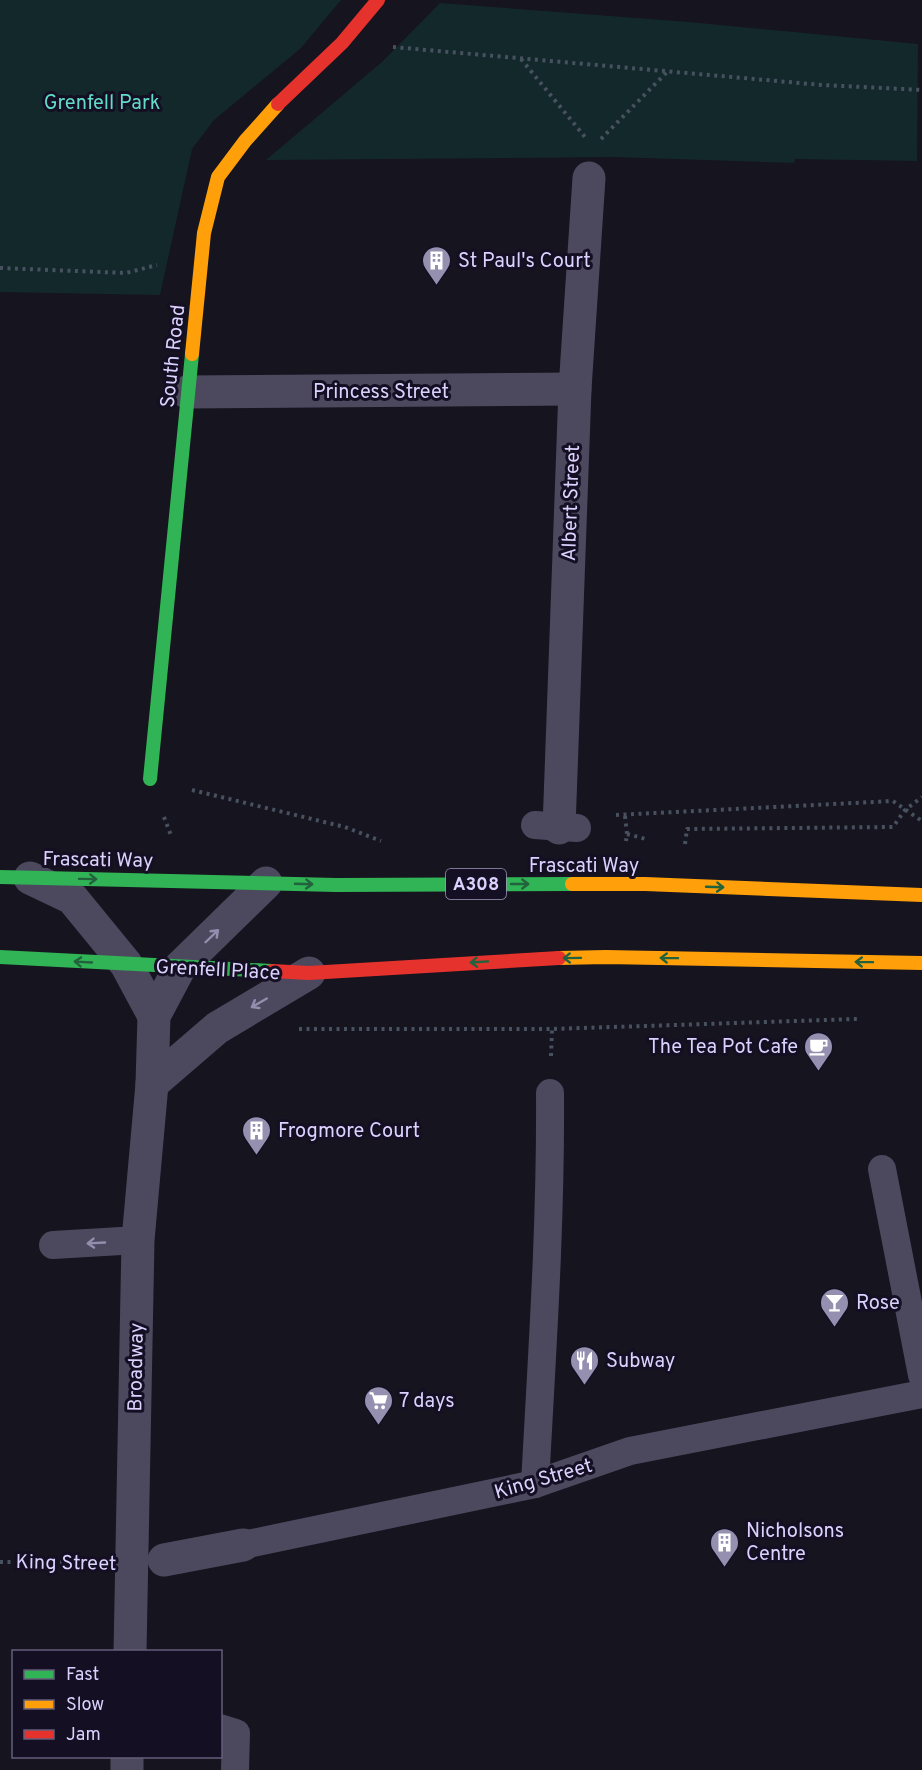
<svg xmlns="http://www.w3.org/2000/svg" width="922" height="1770" font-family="Overpass,sans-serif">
  <rect width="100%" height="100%" fill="#16141e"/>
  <!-- green -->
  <g fill="#13282b">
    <path d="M 0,0 L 341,0 L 301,48 L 214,120 L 192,149 L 160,295 L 0,292 Z"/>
    <path d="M 440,3 L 689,22 L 918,44 L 917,161 L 795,159 L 794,163 L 615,157 L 266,160 L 382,62 Z"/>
  </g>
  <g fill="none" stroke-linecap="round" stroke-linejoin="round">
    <!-- path -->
    <g stroke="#47515f" stroke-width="4" stroke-dasharray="3 4.5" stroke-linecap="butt">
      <path d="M 393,47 L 822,85 L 922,90"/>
      <path d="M 521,59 L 585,137"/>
      <path d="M 601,139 L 667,72"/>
      <path d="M 0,268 L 126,273 L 157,265"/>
      <path d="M 192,790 L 345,827 L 381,841"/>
      <path d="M 616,815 L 893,801 L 922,821"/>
      <path d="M 625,816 L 627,834 L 626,841"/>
      <path d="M 164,817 L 172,838"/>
      <path d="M 627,834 L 646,839"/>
      <path d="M 685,844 L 687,829 L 893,827 L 905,810 L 922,797"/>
      <path d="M 299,1029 L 552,1029 L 857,1019"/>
      <path d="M 551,1056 L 552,1029"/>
      <path d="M 0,1562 L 89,1562"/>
    </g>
    <!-- lane -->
    <g stroke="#4c495f" stroke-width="28">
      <path d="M 535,825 L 577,828"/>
      <path d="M 882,1169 L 922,1375"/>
      <path d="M 53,1245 L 138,1240"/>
      <path d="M 535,1484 C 542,1354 551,1224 550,1093"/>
      <path d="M 243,1545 L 535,1484 L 630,1451 L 922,1394"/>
      <path d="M 220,1728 L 236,1733 L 235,1770"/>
    </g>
    <!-- street -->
    <g stroke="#4c495f" stroke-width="33">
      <path d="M 187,392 L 575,389"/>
      <path d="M 559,828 L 575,389 L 589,178"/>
      <path d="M 30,878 L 72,898 L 126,964 L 154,1016"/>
      <path d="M 152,1084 L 217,1028 L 309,973"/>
      <path d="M 164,1560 L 243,1545"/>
      <path d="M 130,1652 L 138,1240 L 152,1084 L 154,1016 L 180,967 L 266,883"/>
      <path d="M 127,1770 L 127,1756"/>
    </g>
    <!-- fast -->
    <g stroke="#30b455" stroke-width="14">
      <path d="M 150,779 L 192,354"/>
      <path d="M 0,877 L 336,885 L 572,884"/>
      <path d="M 0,957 L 272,971"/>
    </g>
    <!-- slow -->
    <g stroke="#ff9f0a" stroke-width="14">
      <path d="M 192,354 L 204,233 L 218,177 L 245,141 L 278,104"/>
      <path d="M 572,884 L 645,884 L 922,895"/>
      <path d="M 559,958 L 606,957 L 922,963"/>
    </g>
    <!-- jam -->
    <g stroke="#e5322d" stroke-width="14">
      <path d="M 278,104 L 342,43 L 378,0"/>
      <path d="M 272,971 L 309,973 L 559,958"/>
    </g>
  </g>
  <!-- one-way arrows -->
  <defs><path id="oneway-shaft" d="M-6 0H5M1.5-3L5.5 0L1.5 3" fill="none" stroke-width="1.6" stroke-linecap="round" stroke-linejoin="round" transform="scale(1.5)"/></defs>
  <g stroke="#22623c">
    <use href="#oneway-shaft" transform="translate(88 879) rotate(1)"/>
    <use href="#oneway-shaft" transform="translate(304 884) rotate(2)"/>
    <use href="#oneway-shaft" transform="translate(520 884)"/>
    <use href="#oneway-shaft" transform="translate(715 887) rotate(2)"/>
    <use href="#oneway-shaft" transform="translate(572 958) rotate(179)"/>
    <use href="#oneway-shaft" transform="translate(669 958) rotate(-179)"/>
    <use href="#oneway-shaft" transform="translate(83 962) rotate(-177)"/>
    <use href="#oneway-shaft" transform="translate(479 962) rotate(176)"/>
    <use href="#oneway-shaft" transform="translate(864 962) rotate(-179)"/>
  </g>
  <g stroke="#948eae">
    <use href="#oneway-shaft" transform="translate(212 936) rotate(-44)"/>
    <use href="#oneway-shaft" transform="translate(259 1003) rotate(150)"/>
    <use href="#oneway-shaft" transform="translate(96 1243) rotate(177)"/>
  </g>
  <!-- icons -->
  <defs>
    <symbol id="building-pin" viewBox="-11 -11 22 30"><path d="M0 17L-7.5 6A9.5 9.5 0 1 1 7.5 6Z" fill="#9690b0" stroke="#140f23"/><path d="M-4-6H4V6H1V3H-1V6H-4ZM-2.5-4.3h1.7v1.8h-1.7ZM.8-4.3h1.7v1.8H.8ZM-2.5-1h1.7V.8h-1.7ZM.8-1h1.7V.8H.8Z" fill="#fff"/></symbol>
    <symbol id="cafe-pin" viewBox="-11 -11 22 30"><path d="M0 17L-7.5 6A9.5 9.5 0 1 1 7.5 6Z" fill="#9690b0" stroke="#140f23"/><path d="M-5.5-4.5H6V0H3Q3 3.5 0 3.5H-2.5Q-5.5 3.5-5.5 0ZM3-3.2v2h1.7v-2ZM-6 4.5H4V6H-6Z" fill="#fff"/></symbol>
    <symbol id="bar-pin" viewBox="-11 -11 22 30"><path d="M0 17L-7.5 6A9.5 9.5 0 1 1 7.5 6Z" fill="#9690b0" stroke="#140f23"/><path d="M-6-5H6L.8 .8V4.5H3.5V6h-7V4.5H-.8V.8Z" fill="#fff"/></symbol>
    <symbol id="restaurant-pin" viewBox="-11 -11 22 30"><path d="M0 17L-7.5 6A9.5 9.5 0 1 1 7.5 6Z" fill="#9690b0" stroke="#140f23"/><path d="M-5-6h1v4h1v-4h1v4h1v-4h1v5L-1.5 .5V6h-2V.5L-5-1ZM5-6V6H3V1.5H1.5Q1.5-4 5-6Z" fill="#fff"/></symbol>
    <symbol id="supermarket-pin" viewBox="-11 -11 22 30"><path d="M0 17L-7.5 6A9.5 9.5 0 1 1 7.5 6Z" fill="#9690b0" stroke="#140f23"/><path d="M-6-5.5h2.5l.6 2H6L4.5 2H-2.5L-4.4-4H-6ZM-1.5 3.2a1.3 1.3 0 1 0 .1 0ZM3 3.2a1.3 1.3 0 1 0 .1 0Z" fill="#fff"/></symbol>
  </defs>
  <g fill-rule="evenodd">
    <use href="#building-pin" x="420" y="244" width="33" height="45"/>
    <use href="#cafe-pin" x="802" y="1030" width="33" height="45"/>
    <use href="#building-pin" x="240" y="1114" width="33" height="45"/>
    <use href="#bar-pin" x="818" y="1286" width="33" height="45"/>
    <use href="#restaurant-pin" x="568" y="1344" width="33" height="45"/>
    <use href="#supermarket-pin" x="362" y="1384" width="33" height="45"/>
    <use href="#building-pin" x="708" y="1526" width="33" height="45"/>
  </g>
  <g text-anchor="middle" stroke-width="6" stroke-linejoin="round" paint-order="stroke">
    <!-- shield labels -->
    <rect fill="#140f23" stroke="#9f98bc" stroke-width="1.5" x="446" y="869" width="60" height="30" rx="4.5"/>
    <g font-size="18" font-weight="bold" fill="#dbd2fe">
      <text x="476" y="890">A308</text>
    </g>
    <!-- park labels -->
    <g font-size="20" fill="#60dcca" stroke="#140f23">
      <text x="102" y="109">Grenfell Park</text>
    </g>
    <!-- poi labels -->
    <g font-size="20" fill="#dbd2fe" stroke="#140f23" text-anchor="start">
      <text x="458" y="267">St Paul's Court</text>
      <text x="798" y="1053" text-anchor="end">The Tea Pot Cafe</text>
      <text x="278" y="1137">Frogmore Court</text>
      <text x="856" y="1309">Rose</text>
      <text x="606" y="1367">Subway</text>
      <text x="399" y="1407">7 days</text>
      <text x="746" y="1537">Nicholsons<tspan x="746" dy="23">Centre</tspan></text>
    </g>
    <!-- street labels -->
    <g font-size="20" fill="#dbd2fe" stroke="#140f23">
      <text transform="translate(172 356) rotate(-84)" y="7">South Road</text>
      <text x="381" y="398">Princess Street</text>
      <text transform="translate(570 503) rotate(-88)" y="7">Albert Street</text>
      <text transform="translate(98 859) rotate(1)" y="7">Frascati Way</text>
      <text x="584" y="872">Frascati Way</text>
      <text transform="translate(218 969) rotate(3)" y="7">Grenfell Place</text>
      <text transform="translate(135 1367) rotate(-89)" y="7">Broadway</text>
      <text transform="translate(543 1478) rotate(-16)" y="7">King Street</text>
      <text transform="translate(66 1562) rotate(1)" y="7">King Street</text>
    </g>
  </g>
  <!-- legend -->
  <rect x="12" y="1650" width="210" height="108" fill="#140f23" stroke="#645d7b" stroke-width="1.5"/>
  <rect x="24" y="1670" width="30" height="9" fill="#30b455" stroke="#645d7b" stroke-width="1.5"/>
  <text x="66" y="1680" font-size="18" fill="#dbd2fe">Fast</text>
  <rect x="24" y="1700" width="30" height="9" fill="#ff9f0a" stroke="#645d7b" stroke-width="1.5"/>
  <text x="66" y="1710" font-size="18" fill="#dbd2fe">Slow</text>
  <rect x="24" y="1730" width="30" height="9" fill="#e5322d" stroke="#645d7b" stroke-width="1.5"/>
  <text x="66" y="1740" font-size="18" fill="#dbd2fe">Jam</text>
</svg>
